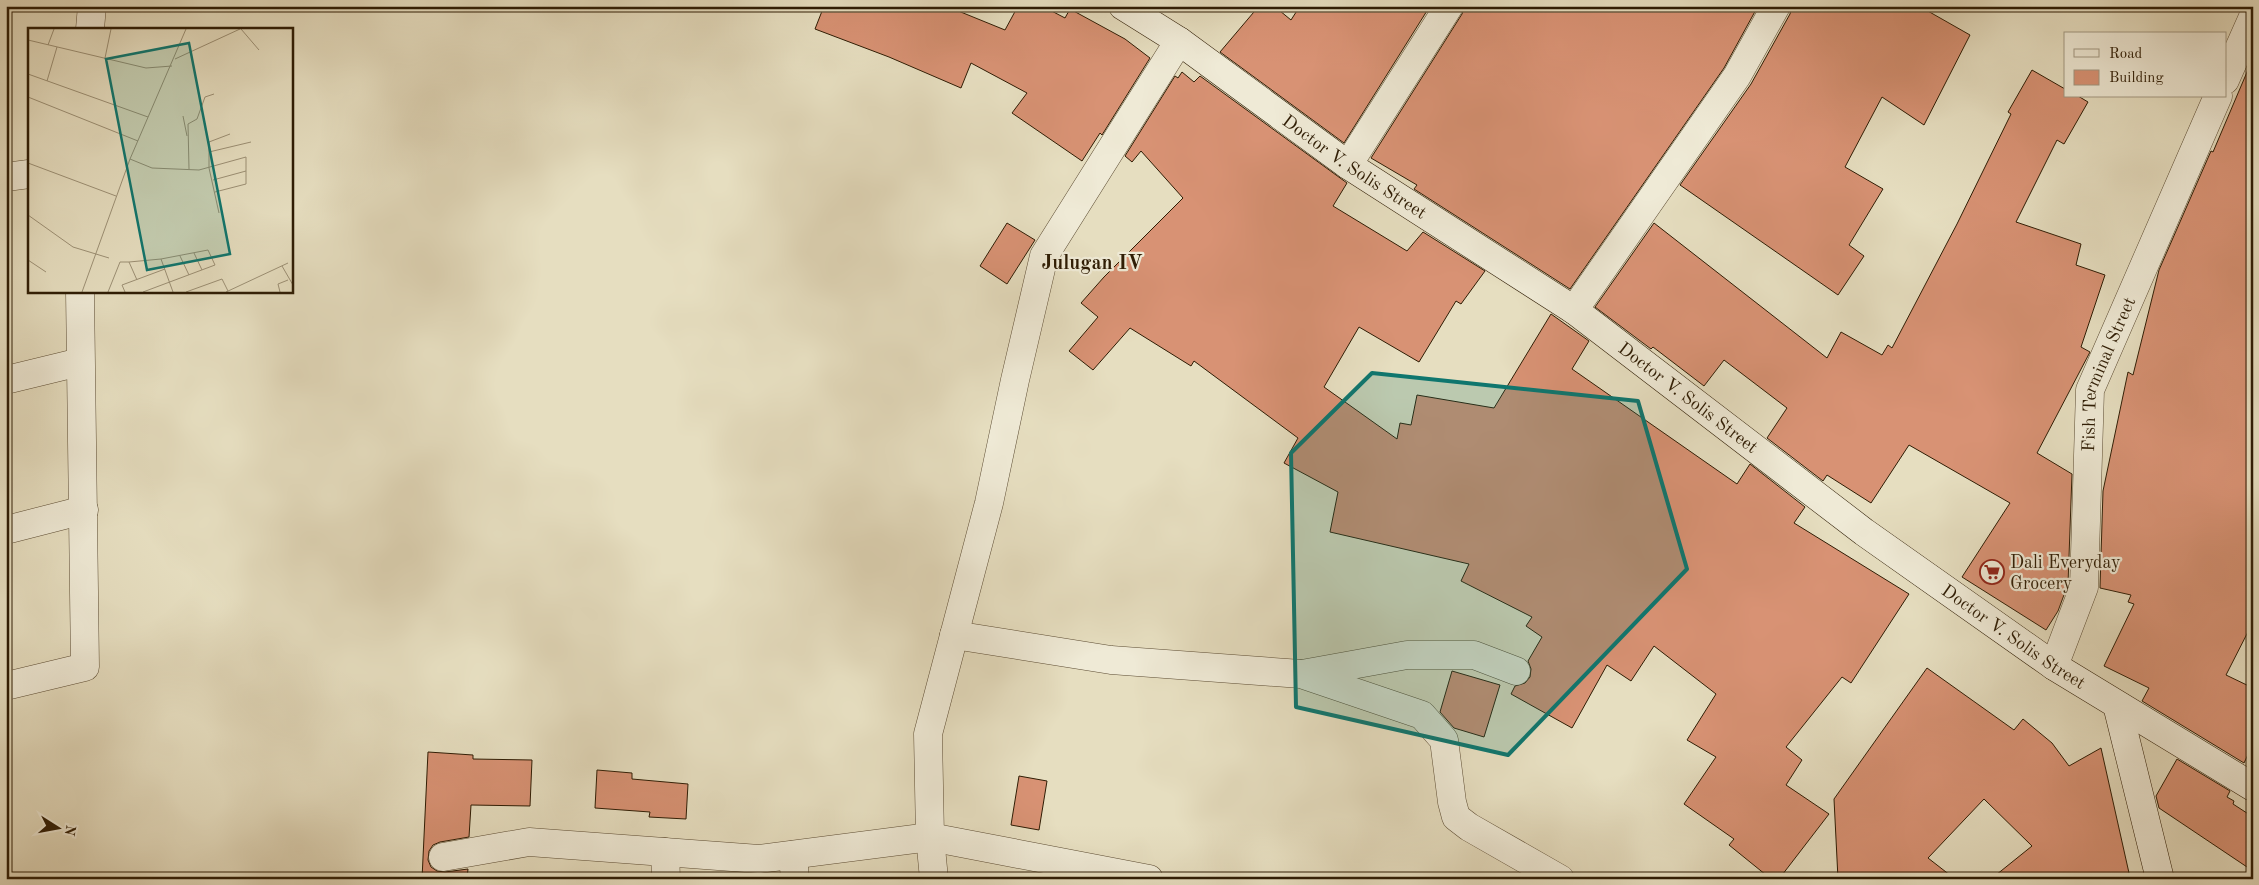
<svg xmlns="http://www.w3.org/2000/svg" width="2259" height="885" font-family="'Old Standard TT',serif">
  <rect width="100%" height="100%" fill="#e6dec0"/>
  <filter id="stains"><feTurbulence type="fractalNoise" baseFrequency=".004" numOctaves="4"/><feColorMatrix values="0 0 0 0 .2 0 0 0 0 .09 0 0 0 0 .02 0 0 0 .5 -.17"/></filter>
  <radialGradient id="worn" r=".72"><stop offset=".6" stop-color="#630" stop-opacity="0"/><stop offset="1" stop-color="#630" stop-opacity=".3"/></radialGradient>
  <!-- building -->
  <g fill="#d89274" stroke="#2e1c04">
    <path d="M 824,6 L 946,6 L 1005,30 L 1018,6 L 1042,6 L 1065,18 L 1070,9 L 1125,39 L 1150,58 L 1102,135 L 1100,133 L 1082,161 L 1012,113 L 1027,93 L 971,63 L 961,88 L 889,57 L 815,29 Z"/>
    <path d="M 1259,6 L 1274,6 L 1291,20 L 1300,6 L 1430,6 L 1344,143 L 1220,52 Z"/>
    <path d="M 1465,6 L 1758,6 L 1724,68 L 1570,289 L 1414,189 L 1417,185 L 1371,158 L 1462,14 Z"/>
    <path d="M 1792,6 L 1919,6 L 1970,35 L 1924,125 L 1882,97 L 1845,167 L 1883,189 L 1849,245 L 1864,256 L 1838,295 L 1680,185 L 1751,84 L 1790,14 Z"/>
    <path d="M 2253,58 L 2253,622 L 2226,675 L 2253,688 L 2253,744 L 2244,763 L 2142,701 L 2149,688 L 2104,666 L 2134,604 L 2128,602 L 2131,595 L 2100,588 L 2103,491 L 2128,372 L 2133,375 L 2159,270 L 2211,151 L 2213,152 Z"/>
    <path d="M 2032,70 L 2065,89 L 2065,96 L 2078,96 L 2088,102 L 2064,144 L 2057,140 L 2016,222 L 2081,244 L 2076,265 L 2105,275 L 2081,347 L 2090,352 L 2037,453 L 2072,474 L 2068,584 L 2058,611 L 2046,630 L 1962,577 L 2010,503 L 1909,445 L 1871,503 L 1827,475 L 1823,481 L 1767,438 L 1787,408 L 1724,360 L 1704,386 L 1653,347 L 1651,349 L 1595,307 L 1654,223 L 1827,358 L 1841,332 L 1882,355 L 1888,345 L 1892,348 L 1957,224 L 2011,114 L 2008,112 Z"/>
    <path d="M 1182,72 L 1194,82 L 1200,76 L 1347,183 L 1333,206 L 1407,251 L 1423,232 L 1485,271 L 1461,304 L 1456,301 L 1419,362 L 1359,327 L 1324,387 L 1397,439 L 1400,423 L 1411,425 L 1417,395 L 1494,408 L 1551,314 L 1589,341 L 1572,369 L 1737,484 L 1750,464 L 1805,507 L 1794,523 L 1909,594 L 1851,683 L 1842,677 L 1786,747 L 1802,760 L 1786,785 L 1829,814 L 1779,879 L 1771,879 L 1729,845 L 1734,839 L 1684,804 L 1716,757 L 1687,740 L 1716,694 L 1654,646 L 1631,681 L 1607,665 L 1572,728 L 1511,694 L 1515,686 L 1525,683 L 1530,677 L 1531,669 L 1528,661 L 1542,637 L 1526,626 L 1532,617 L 1461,581 L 1469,564 L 1330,532 L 1338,492 L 1284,463 L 1298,438 L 1194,361 L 1191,366 L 1130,328 L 1093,370 L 1069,351 L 1098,317 L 1081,303 L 1104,277 L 1183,198 L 1141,151 L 1132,162 L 1125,156 L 1175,76 L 1178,78 Z"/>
    <path d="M 1007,223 L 1035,240 L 1007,284 L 980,266 Z"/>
    <path d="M 1927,668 L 2014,730 L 2023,719 L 2052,743 L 2069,766 L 2101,748 L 2129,873 L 2107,879 L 1991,879 L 2032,846 L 1984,799 L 1928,858 L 1955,879 L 1838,879 L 1834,799 Z"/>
    <path d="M 1452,671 L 1500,685 L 1484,737 L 1454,728 L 1440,712 Z"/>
    <path d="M 428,752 L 473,755 L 473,759 L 532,760 L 530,806 L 471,805 L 469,837 L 440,842 L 433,845 L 429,851 L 428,860 L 431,867 L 437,871 L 445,872 L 468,869 L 467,879 L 422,879 Z"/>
    <path d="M 2177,759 L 2230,791 L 2227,797 L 2234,801 L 2233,804 L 2253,817 L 2253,871 L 2159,808 L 2156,796 Z"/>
    <path d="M 597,770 L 632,773 L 632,779 L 688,784 L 686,819 L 649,817 L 650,812 L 595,808 Z"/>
    <path d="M 1019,776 L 1047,781 L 1039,830 L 1011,825 Z"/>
  </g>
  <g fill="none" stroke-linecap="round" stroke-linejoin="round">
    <defs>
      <g id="street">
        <path d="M 90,29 L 92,6"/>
        <path d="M 2225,80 L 2253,17"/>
        <path d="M 1348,165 L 1449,6"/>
        <path d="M 6,177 L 29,174"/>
        <path d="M 1574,310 L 1737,76 L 1776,6"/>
        <path d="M 6,380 L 80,362"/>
        <path d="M 6,530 L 84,510"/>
        <path d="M 954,635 L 1111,660 L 1301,674 L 1422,715 L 1444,740 L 1452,802 L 1456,817 L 1469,827 L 1560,879"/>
        <path id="s1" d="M 2054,666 L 2084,587 L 2090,390 L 2218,96"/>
        <path d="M 1302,674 L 1407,655 L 1474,655 L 1516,671"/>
        <path d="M 6,686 L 85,667 L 80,291"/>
        <path d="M 665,852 L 666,879"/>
        <path d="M 793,855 L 795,879"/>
        <path d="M 443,857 L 529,842 L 759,859 L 930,837 L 1149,879"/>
        <path d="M 934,879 L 930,837 L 928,734 L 989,503 L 1015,380 L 1044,256 L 1179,41"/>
      </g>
      <g id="secondary">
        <path id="s2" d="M 1123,6 L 1179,41 L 1348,165 L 1574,310 L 1864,532 L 2054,666 L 2253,787"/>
        <path d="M 2117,705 L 2160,879"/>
      </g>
    </defs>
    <!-- street casing -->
    <use href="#street" stroke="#5c4c33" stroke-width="29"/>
    <!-- secondary casing -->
    <use href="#secondary" stroke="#2e1c04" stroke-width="29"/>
    <!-- street -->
    <use href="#street" stroke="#efead6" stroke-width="28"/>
    <!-- secondary -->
    <use href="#secondary" stroke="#efead6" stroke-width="28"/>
  </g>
  <!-- marked area -->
  <path fill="#0f766e" fill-opacity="0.2" stroke="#0f766e" stroke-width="4" stroke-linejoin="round" d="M 1372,373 L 1638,401 L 1687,569 L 1508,755 L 1296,707 L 1291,453 Z"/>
  <!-- icons -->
  <defs>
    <symbol id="supermarket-ring" viewBox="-11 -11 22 22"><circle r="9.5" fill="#efead6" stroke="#8f2418" stroke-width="1.5"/><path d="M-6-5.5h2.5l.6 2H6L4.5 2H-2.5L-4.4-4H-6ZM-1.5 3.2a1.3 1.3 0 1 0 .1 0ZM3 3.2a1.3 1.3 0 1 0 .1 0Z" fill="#8f2418"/></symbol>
  </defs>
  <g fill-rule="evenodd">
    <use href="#supermarket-ring" x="1978" y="558" width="28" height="28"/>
  </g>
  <g text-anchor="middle" stroke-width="4.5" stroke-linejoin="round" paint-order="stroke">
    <!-- street labels -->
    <g font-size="18" fill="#2e1c04" stroke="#efead6">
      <text dy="6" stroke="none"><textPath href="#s2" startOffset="282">Doctor V. Solis Street</textPath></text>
      <text dy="6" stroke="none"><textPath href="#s1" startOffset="301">Fish Terminal Street</textPath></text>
      <text dy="6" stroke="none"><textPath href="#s2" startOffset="688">Doctor V. Solis Street</textPath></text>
      <text dy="6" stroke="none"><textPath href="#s2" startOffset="1092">Doctor V. Solis Street</textPath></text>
    </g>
    <!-- poi labels -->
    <g font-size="18" fill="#2e1c04" stroke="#efead6" text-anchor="start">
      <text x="2010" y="568">Dali Everyday<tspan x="2010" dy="21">Grocery</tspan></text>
    </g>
    <!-- quarter labels -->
    <g font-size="20" font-weight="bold" fill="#2e1c04" stroke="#efead6">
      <text x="1092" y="269">Julugan IV</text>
    </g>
  </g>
  <!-- overview -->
  <g transform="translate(28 28)">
    <rect width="265" height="265" fill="#e6dec0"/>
    <path fill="none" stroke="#9c9075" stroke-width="1" d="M 213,1 L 231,22M 0,12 L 118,40 L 144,38M 20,17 L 26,1M 77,30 L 83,1M 147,31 L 212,1M 0,46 L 120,89M 19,53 L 29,19M 0,69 L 110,113M 155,88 L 159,108M 181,124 L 223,114M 102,131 L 124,140 L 171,142 L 218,129 L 218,156 L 187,164M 0,135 L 88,168M 161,141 L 160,96 L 169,91 L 177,69 L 186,66M 185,152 L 218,143M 191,185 L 181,140 L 181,114 L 202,106M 0,187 L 45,219 L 81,230M 166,225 L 174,242M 152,228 L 161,247M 133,231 L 145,264M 0,232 L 18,244M 254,238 L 265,257M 109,252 L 101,234 L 133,231 L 180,222 L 187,237 L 115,264M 54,264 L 102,131 L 158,1M 80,264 L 92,234 L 101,234M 97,264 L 94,257 L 137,241M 158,264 L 194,251 L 200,263M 198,264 L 260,235M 252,264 L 250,256 L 260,252"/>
    <path fill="#0f766e" fill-opacity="0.15" stroke="#0f766e" stroke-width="2.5" d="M 161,15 L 202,226 L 119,242 L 78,31 Z"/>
    <rect width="265" height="265" fill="none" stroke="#2e1c04" stroke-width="2.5"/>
  </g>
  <!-- margin -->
  <rect width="2259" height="885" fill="none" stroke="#e6dec0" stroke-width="25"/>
  <rect x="8" y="8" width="2244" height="870" fill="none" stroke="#2e1c04" stroke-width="2.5"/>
  <rect x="12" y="12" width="2234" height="860" fill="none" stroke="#2e1c04"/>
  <!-- legend -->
  <rect x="2064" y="32" width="162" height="65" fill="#efead6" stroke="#a29882"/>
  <rect x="2074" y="49" width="25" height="8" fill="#efead6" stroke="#a29882"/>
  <text x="2109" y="58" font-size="15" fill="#2e1c04">Road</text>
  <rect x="2074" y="70" width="25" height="15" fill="#d89274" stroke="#a29882"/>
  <text x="2109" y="82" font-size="15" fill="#2e1c04">Building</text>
  <!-- north arrow -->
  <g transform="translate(58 828) rotate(101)" stroke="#efead6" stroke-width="4" paint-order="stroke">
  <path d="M0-4L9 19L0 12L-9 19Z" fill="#2e1c04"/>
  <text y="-8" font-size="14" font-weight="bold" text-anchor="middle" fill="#2e1c04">N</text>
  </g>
  <rect width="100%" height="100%" filter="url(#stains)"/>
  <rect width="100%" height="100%" fill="url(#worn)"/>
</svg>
